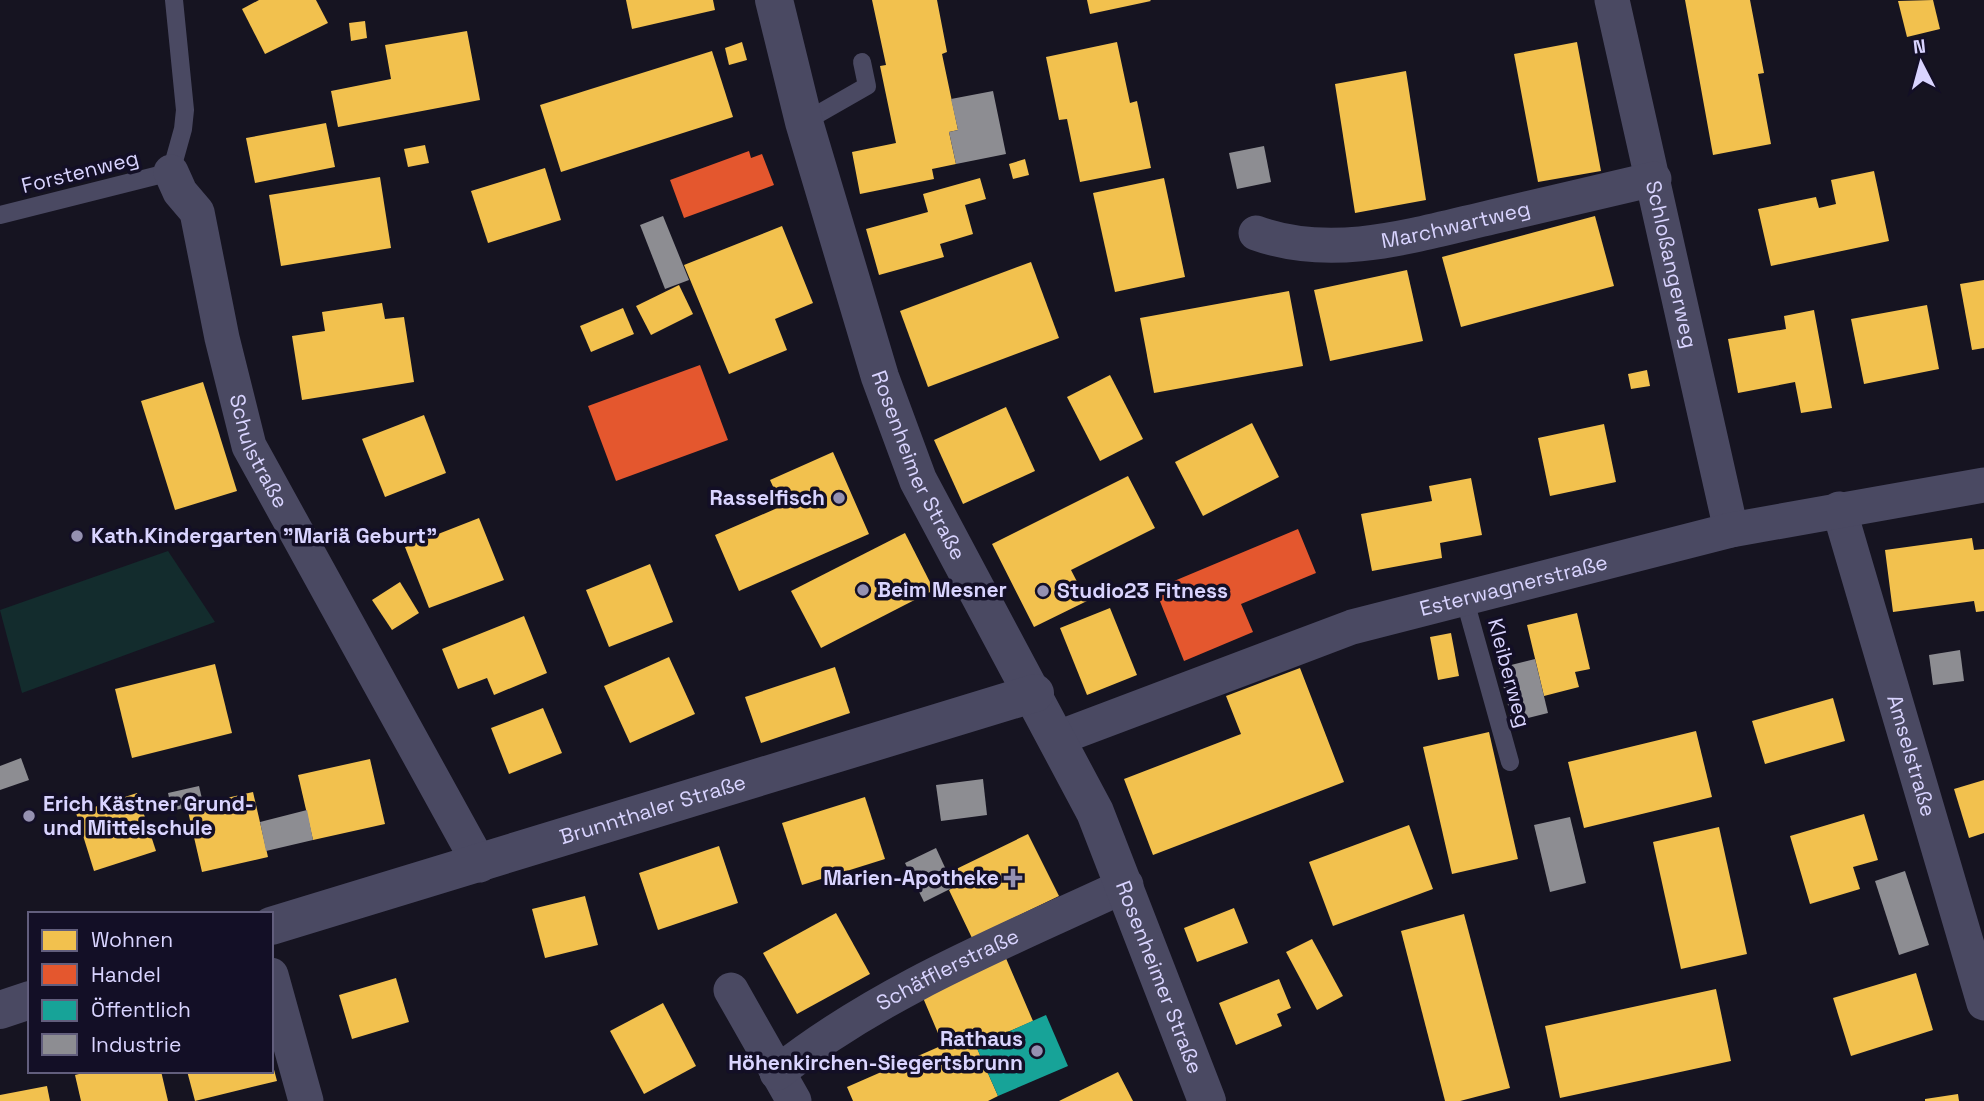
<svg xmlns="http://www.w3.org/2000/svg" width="1984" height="1101" font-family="'Space Grotesk',sans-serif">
  <rect width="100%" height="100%" fill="#161421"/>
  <!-- green -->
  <path fill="#132c2d" d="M 168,551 L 215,622 L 22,693 L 0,610 Z"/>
  <!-- homes -->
  <g fill="#f2c14e">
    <path d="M 259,0 L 316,0 L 328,23 L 265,54 L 242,9 Z"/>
    <path d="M 626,0 L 713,0 L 715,10 L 632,29 Z"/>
    <path d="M 872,0 L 937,0 L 947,52 L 942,54 L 958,130 L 949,132 L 956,164 L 932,169 L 934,179 L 860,194 L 852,152 L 896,143 L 880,66 L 886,65 Z"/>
    <path d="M 1087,0 L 1150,0 L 1151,1 L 1090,14 Z"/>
    <path d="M 1685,0 L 1750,0 L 1764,73 L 1758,74 L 1771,144 L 1713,155 Z"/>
    <path d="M 1933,0 L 1940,29 L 1907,37 L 1898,1 Z"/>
    <path d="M 365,21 L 367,38 L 351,41 L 349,23 Z"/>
    <path d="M 467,31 L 480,100 L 338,127 L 331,91 L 391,79 L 385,45 Z"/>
    <path d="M 742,42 L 747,60 L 729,65 L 725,48 Z"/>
    <path d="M 1117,42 L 1130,103 L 1137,101 L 1151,168 L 1080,182 L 1067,119 L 1059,120 L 1046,57 Z"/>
    <path d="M 1577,42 L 1601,171 L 1538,182 L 1514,54 Z"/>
    <path d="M 712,51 L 733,117 L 561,172 L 540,105 Z"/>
    <path d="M 1406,71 L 1426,200 L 1355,213 L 1335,84 Z"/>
    <path d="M 326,123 L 335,167 L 255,183 L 246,138 Z"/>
    <path d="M 425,145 L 429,163 L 408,167 L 404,149 Z"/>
    <path d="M 1025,159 L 1029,175 L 1013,179 L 1009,164 Z"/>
    <path d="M 545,168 L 561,220 L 488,243 L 471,191 Z"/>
    <path d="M 1874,171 L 1889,241 L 1771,266 L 1758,209 L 1816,197 L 1819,208 L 1836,204 L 1831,180 Z"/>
    <path d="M 380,177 L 391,248 L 281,266 L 269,195 Z"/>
    <path d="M 980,178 L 986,199 L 965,205 L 973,234 L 940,244 L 944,257 L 879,275 L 866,229 L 928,212 L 923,194 Z"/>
    <path d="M 1164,178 L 1185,277 L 1115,292 L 1093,193 Z"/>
    <path d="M 1595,216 L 1614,286 L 1461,327 L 1442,257 Z"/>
    <path d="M 782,226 L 813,303 L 775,319 L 787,350 L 729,374 L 684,265 Z"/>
    <path d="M 1031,262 L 1059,338 L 928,387 L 900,311 Z"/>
    <path d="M 1407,270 L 1423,341 L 1330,361 L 1314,290 Z"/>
    <path d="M 1984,280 L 1984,348 L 1972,350 L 1960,284 Z"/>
    <path d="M 679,285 L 693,314 L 651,335 L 636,306 Z"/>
    <path d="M 1289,291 L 1303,366 L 1154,393 L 1140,318 Z"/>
    <path d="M 382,303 L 385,319 L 404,317 L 414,382 L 302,400 L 292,336 L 325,331 L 322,312 Z"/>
    <path d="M 1927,305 L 1939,369 L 1864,384 L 1851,319 Z"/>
    <path d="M 623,308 L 634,334 L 591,352 L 580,326 Z"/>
    <path d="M 1814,310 L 1832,408 L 1801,413 L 1795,382 L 1738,393 L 1728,339 L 1786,329 L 1784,316 Z"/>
    <path d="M 1647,370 L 1650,386 L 1631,389 L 1628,374 Z"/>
    <path d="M 1110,375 L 1143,439 L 1100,461 L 1067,397 Z"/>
    <path d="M 203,382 L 237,491 L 175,510 L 141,401 Z"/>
    <path d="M 1006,407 L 1035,471 L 963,504 L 934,440 Z"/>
    <path d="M 424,415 L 446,473 L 385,497 L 362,439 Z"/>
    <path d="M 1252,423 L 1279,477 L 1203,516 L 1175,462 Z"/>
    <path d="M 1604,424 L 1616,482 L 1550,496 L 1538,438 Z"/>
    <path d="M 833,452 L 869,534 L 739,591 L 715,535 L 782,506 L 770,480 Z"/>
    <path d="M 1128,476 L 1155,528 L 1071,570 L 1087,601 L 1034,627 L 992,544 Z"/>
    <path d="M 1471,478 L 1482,535 L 1440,543 L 1442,558 L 1372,571 L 1361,514 L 1432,501 L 1429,486 Z"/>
    <path d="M 479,518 L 504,580 L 429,608 L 405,547 Z"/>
    <path d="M 905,533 L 934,590 L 821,648 L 791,591 Z"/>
    <path d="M 1972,538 L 1974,550 L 1984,549 L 1984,611 L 1976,612 L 1974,601 L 1893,612 L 1885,550 Z"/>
    <path d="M 650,564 L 673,622 L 609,647 L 586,590 Z"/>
    <path d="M 400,582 L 419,613 L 392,630 L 372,600 Z"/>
    <path d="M 1110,608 L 1137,675 L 1087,695 L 1060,628 Z"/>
    <path d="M 1577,613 L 1590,669 L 1575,672 L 1579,687 L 1544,696 L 1527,625 Z"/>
    <path d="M 524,616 L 547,673 L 494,695 L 487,678 L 458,689 L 442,649 Z"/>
    <path d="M 1451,633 L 1459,676 L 1438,680 L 1430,637 Z"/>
    <path d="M 669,657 L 695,714 L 630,743 L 604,686 Z"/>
    <path d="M 215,664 L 232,733 L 132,758 L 115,689 Z"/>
    <path d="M 835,667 L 850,713 L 761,743 L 745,697 Z"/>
    <path d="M 1300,668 L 1344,782 L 1153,855 L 1124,779 L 1241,734 L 1226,696 Z"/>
    <path d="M 1833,698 L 1845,741 L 1765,764 L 1752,721 Z"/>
    <path d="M 543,708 L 562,753 L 509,774 L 491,728 Z"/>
    <path d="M 1696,731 L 1712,797 L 1584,828 L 1568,762 Z"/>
    <path d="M 1489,732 L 1518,859 L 1452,874 L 1423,747 Z"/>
    <path d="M 370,759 L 385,824 L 313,840 L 298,775 Z"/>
    <path d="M 1984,780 L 1984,833 L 1969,838 L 1954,789 Z"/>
    <path d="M 253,792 L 268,857 L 202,872 L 187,807 Z"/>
    <path d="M 137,793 L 156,851 L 94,871 L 76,813 Z"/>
    <path d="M 865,797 L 885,859 L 802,885 L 782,823 Z"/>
    <path d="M 1864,814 L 1878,860 L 1853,867 L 1860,889 L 1810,904 L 1790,836 Z"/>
    <path d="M 1409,825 L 1433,889 L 1333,926 L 1309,862 Z"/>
    <path d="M 1719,827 L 1747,954 L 1681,969 L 1653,842 Z"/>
    <path d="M 1028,834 L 1059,896 L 972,938 L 949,890 L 954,887 L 948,873 Z"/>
    <path d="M 719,846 L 738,903 L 658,930 L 639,873 Z"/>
    <path d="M 585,896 L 598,945 L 545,958 L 532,909 Z"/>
    <path d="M 1234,908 L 1248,943 L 1197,962 L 1184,928 Z"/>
    <path d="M 836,913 L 870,974 L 797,1014 L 763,953 Z"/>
    <path d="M 1464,914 L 1510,1088 L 1460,1101 L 1445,1101 L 1401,931 Z"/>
    <path d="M 1312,939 L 1343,996 L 1317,1010 L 1286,952 Z"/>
    <path d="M 1005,956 L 1033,1021 L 976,1046 L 998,1096 L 988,1101 L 853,1101 L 847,1087 L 943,1045 L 921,993 Z"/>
    <path d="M 1916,973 L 1933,1030 L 1851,1056 L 1833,998 Z"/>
    <path d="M 396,978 L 409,1022 L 352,1039 L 339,995 Z"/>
    <path d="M 1279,979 L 1291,1008 L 1277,1014 L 1282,1026 L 1236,1045 L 1219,1003 Z"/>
    <path d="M 1716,989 L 1731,1061 L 1560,1098 L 1545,1026 Z"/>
    <path d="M 663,1003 L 696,1066 L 644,1094 L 610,1031 Z"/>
    <path d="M 272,1062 L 277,1081 L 195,1101 L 187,1071 L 271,1071 Z"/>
    <path d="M 91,1071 L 161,1071 L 168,1101 L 81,1101 L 75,1075 Z"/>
    <path d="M 1118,1072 L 1133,1101 L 1059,1101 Z"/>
    <path d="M 47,1086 L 50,1101 L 0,1101 L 0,1095 Z"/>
    <path d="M 1958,1094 L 1959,1101 L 1925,1101 L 1925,1099 Z"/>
  </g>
  <!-- shops -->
  <g fill="#e4572e">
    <path d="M 749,151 L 751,158 L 762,154 L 774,185 L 684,218 L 670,180 Z"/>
    <path d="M 700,365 L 728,440 L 616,481 L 588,406 Z"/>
    <path d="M 1298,529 L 1316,573 L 1241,604 L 1253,632 L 1184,661 L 1155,589 Z"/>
  </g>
  <!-- public -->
  <path fill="#17a398" d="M 1046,1015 L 1068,1066 L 998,1096 L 976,1046 Z"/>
  <!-- industry -->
  <g fill="#8d8d92">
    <path d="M 993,91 L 1006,154 L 956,164 L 949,132 L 958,130 L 951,99 Z"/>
    <path d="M 1264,146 L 1271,182 L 1237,189 L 1229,153 Z"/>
    <path d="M 663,216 L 689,280 L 665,289 L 640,225 Z"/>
    <path d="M 1960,650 L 1964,681 L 1933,685 L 1929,655 Z"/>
    <path d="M 1535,659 L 1548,713 L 1512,722 L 1499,668 Z"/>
    <path d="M 21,758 L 29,780 L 0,790 L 0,766 Z"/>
    <path d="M 983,779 L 987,815 L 941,821 L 936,785 Z"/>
    <path d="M 199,786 L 203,803 L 172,811 L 168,793 Z"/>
    <path d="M 307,810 L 313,840 L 266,851 L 260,822 Z"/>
    <path d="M 1570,817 L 1586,883 L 1550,892 L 1534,825 Z"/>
    <path d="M 936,848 L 954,887 L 924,902 L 905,863 Z"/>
    <path d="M 1905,871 L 1929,945 L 1899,955 L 1875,881 Z"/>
  </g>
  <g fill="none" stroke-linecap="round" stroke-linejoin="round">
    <!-- service -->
    <g stroke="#4a4962" stroke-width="18">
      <path d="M 804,122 L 867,86 L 862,62"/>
      <path d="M 0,215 L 171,172 L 183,129 L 185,110 L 174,0"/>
      <path d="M 1464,597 L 1510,762"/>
    </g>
    <!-- minor -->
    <g stroke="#4a4962" stroke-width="35">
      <path id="s1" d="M 1612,0 L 1731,530"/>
      <path id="s2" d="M 171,172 L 180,192 L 197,212 L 222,338 L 249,446 L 480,865"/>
      <path id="s3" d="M 1256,233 C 1333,261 1415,235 1492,217 C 1546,204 1600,192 1654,179"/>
      <path id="s4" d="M 1839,509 L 1984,1003"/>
      <path id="s5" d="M 1058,738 L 1352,627 L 1731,530 L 1984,485"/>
      <path d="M 271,975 L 306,1101"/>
      <path d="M 731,990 L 794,1101"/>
      <path id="s6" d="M 777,1073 C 882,990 1006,941 1126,885"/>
    </g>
    <!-- tertiary -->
    <g stroke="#4a4962" stroke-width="38">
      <path id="s7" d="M 774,0 L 804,122 L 880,377 L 918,480 L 1095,812 L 1207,1101"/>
      <path id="s8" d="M 271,926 L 1035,693"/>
      <path d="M 0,1010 L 30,1000"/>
    </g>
  </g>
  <!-- markers -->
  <g fill="#9591b1" stroke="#130f26" stroke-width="2.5">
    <circle cx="839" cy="498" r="7"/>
    <circle cx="77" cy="536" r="7"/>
    <circle cx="863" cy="590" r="7"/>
    <circle cx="1043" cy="591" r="7"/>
    <circle cx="29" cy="816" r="7"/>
    <path d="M1009.5 867.5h7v7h7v7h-7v7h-7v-7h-7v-7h7z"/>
    <circle cx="1037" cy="1051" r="7"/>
  </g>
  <g text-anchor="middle" stroke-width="7" stroke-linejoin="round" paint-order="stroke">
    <!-- street labels -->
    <g font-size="21" fill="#d9d4ff" stroke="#130f26">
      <text transform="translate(80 172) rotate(-14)" y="7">Forstenweg</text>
      <text dy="7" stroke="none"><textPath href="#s3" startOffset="203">Marchwartweg</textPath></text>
      <text dy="7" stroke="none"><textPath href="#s1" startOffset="271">Schloßangerweg</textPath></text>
      <text dy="7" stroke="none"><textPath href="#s2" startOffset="296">Schulstraße</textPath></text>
      <text dy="7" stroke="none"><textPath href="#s7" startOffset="488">Rosenheimer Straße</textPath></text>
      <text dy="7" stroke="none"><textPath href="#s5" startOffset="481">Esterwagnerstraße</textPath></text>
      <text transform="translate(1509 673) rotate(75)" y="7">Kleiberweg</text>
      <text dy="7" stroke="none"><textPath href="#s4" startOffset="257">Amselstraße</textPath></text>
      <text dy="7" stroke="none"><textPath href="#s8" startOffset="399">Brunnthaler Straße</textPath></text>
      <text dy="7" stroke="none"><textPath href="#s6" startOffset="200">Schäfflerstraße</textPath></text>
      <text dy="7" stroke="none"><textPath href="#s7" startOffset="1055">Rosenheimer Straße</textPath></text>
    </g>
    <!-- poi labels -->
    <g font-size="21" font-weight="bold" fill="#d9d4ff" stroke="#130f26" text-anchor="start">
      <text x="825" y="505" text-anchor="end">Rasselfisch</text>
      <text x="91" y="543">Kath.Kindergarten "Mariä Geburt"</text>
      <text x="877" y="597">Beim Mesner</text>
      <text x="1057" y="598">Studio23 Fitness</text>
      <text x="43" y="811">Erich Kästner Grund-<tspan x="43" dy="24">und Mittelschule</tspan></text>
      <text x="999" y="885" text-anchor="end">Marien-Apotheke</text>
      <text x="1023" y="1046" text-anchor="end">Rathaus<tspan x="1023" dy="24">Höhenkirchen-Siegertsbrunn</tspan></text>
    </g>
  </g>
  <!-- legend -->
  <rect x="28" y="912" width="245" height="161" fill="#130f26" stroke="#625e7d" stroke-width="2"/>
  <rect x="42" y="930" width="35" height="21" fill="#f2c14e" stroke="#625e7d" stroke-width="2"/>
  <text x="91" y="947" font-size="21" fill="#d9d4ff">Wohnen</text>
  <rect x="42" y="964" width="35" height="21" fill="#e4572e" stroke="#625e7d" stroke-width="2"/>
  <text x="91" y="982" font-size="21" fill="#d9d4ff">Handel</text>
  <rect x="42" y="1000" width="35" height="21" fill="#17a398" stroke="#625e7d" stroke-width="2"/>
  <text x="91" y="1017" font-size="21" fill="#d9d4ff">Öffentlich</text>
  <rect x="42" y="1034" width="35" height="21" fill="#8d8d92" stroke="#625e7d" stroke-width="2"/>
  <text x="91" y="1052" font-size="21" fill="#d9d4ff">Industrie</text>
  <!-- north arrow -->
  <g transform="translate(1921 63) rotate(354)" stroke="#130f26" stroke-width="5" paint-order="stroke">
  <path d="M0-5L12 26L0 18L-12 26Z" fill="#d9d4ff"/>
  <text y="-10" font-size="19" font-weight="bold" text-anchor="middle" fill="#d9d4ff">N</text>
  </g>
</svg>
